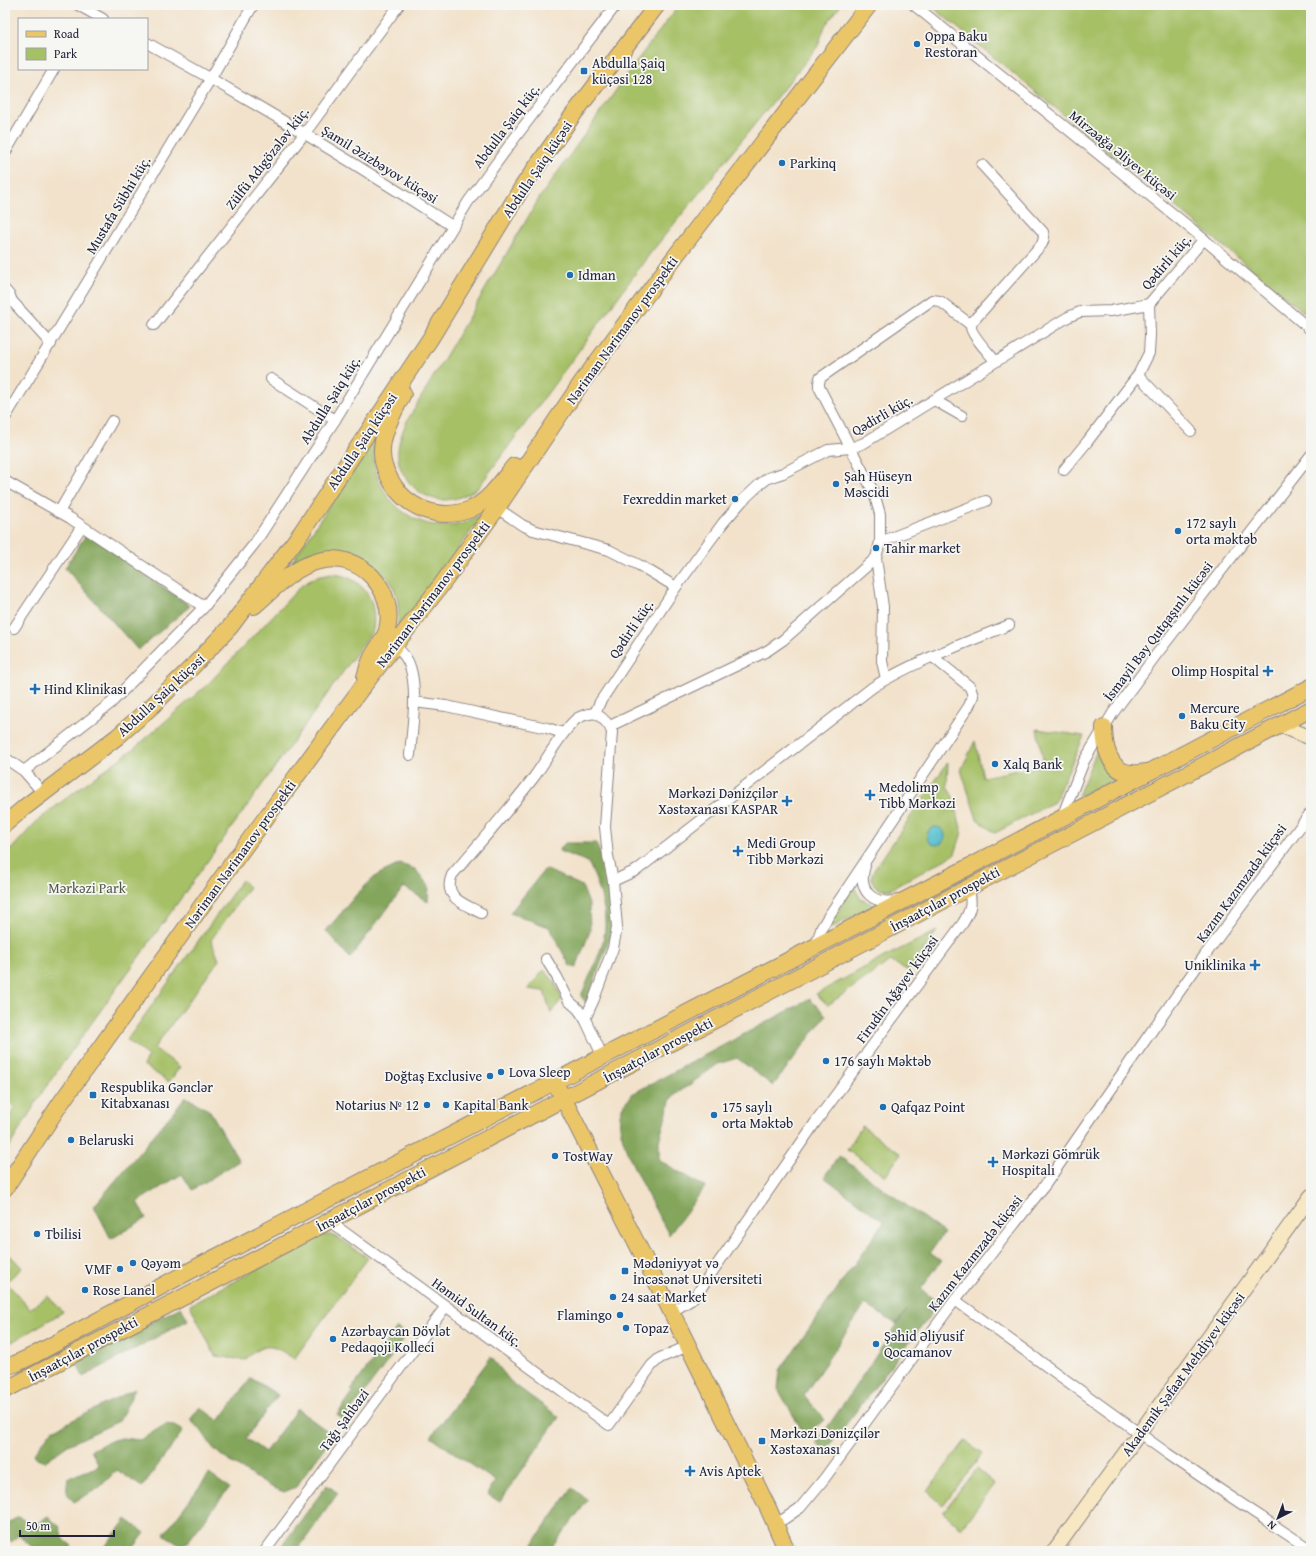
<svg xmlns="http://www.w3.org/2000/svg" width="1316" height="1556" font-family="'Gentium Book Plus',serif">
  <rect width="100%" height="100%" fill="#f6f6f2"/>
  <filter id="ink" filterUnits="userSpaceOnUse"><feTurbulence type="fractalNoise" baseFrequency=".025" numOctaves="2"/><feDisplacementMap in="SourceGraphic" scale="8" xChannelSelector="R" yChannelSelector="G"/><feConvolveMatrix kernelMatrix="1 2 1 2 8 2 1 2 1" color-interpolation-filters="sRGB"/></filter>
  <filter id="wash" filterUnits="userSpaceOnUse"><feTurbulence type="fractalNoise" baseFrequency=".012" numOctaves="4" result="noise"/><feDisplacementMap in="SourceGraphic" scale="16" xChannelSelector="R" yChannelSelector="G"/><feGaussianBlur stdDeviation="0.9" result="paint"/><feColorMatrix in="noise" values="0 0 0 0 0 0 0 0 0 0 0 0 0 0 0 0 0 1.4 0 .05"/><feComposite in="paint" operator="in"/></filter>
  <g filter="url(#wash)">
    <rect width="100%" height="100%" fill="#f2e2cb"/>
    <!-- green -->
    <g fill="#a6c066" stroke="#647150">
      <path d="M 679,5 L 841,5 L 825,26 L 818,46 L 649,255 L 478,488 C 467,495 456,500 443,500 C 422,500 399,478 398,457 C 397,444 402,433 407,421 L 540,197 L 639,58 Z"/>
      <path d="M 930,5 L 1311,5 L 1311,318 Z"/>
      <path d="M 375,438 C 375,446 373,455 374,463 C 380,504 420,534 461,524 C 470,521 479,515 486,511 L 397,632 C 399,616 400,601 393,586 C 389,578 370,561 362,556 C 354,552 338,549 329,549 C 315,550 303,557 291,563 Z"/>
      <path d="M 331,574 C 337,575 344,575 349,578 C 371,589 376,608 373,630 L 43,1091 L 5,1154 L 5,1124 L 14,1108 L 5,1095 L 5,856 L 36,822 L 74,792 L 136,747 L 209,683 L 302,585 L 316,577 Z"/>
      <path d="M 1037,729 L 1084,736 L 1054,802 L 995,833 L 977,819 L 961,770 L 975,741 L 983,777 L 1044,765 Z"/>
      <path d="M 1098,748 C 1103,763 1106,769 1119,778 L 1078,796 Z"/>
      <path d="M 948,762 L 947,786 L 953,797 L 962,832 L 955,854 L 891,889 L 881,890 C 873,885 871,882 872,873 Z"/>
      <path d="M 242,880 L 249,887 L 211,940 L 219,960 L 154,1048 L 180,1067 L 169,1082 L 143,1065 L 148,1056 L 127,1040 Z"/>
      <path d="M 854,887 L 861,899 L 874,905 L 831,928 L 829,924 Z"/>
      <path d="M 937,931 L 909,971 L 890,961 L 828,1005 L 816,994 L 884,957 Z"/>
      <path d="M 544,970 L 554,981 L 562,999 L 551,1013 L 544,991 L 528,989 Z"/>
      <path d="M 862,1126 L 901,1154 L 885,1176 L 847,1150 Z"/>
      <path d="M 320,1235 L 331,1235 L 342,1240 L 368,1258 L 294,1359 C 273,1345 265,1340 245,1360 L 215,1356 L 190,1305 Z"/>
      <path d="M 8,1253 L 22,1268 L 6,1282 L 30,1309 L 48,1296 L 63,1312 L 5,1346 L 5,1274 L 11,1267 L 5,1261 L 5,1254 Z"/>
      <path d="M 965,1441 L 983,1453 L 943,1505 L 927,1491 Z"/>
      <path d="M 977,1469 L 995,1484 L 961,1528 L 943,1512 Z"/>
    </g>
    <!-- forest -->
    <g fill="#84a65b" stroke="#53644b">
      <path d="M 87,533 L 190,606 L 138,650 L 65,568 Z"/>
      <path d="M 565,843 L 596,843 L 602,859 L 613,900 L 612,933 L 586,1003 L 581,996 C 588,979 599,958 603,941 C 610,915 599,885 588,862 L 559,851 Z"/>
      <path d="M 400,864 L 415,869 L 429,886 L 428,902 L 404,887 L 350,958 L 326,931 L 357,894 L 377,875 Z"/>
      <path d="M 545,869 L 582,886 L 589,904 L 590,931 L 576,968 L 570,966 L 549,927 L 510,913 Z"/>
      <path d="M 810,999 L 826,1015 L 773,1086 L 737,1058 L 718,1064 L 671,1098 L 659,1141 L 659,1160 L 705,1187 L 669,1235 C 656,1210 615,1141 620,1116 C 621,1107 626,1101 632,1094 Z"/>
      <path d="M 186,1097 L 210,1111 L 239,1161 L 192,1190 L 182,1174 L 137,1202 L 146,1218 L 111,1239 L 94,1206 Z"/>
      <path d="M 839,1156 L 944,1233 L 930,1253 L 941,1261 L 921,1289 L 939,1304 L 827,1449 L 816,1444 L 907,1310 L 896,1324 L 865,1304 L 804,1395 L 825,1420 L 804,1434 L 778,1389 L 780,1370 L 884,1222 L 824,1177 Z"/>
      <path d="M 181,1307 L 188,1320 L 83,1377 L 76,1360 Z"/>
      <path d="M 397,1328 L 407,1335 L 344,1420 L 337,1415 L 353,1392 L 351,1390 Z"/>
      <path d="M 491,1357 L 511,1382 L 559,1417 L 500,1502 L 487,1494 L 495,1481 L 431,1437 Z"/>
      <path d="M 251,1378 L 278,1395 L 246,1438 L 265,1452 L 297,1409 L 333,1435 L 296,1487 L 284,1492 L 269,1486 L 223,1457 L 213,1448 L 201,1430 L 190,1420 L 200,1407 L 219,1421 Z"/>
      <path d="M 135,1389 L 119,1421 L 68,1445 L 44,1462 L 37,1459 L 34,1454 L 51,1431 Z"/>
      <path d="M 166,1424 L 172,1425 L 183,1431 L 142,1487 L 117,1470 L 99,1488 L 74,1502 L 66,1493 L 68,1478 L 99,1466 L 91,1450 L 113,1440 L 122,1438 L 140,1440 Z"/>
      <path d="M 209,1474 L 229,1488 L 183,1548 L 164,1534 Z"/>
      <path d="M 327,1485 L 338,1493 L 297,1551 L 278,1551 Z"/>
      <path d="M 572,1488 L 588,1500 L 549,1551 L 528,1551 Z"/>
      <path d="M 19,1517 L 33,1526 L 48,1517 L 60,1527 L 62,1538 L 72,1546 L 69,1551 L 37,1551 L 18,1535 L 12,1542 L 5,1536 L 5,1524 Z"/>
      <path d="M 126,1519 L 145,1533 L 131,1551 L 102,1551 Z"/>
    </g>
    <!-- water -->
    <circle fill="#53becd" stroke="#3a7084" cx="936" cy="836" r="9"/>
  </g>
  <g filter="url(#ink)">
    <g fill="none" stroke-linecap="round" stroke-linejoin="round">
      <defs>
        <g id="street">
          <path d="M 78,5 L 103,19"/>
          <path d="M 914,5 L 1194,231 L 1311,330"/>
          <path d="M 147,43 C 251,100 352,161 452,226"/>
          <path d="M 5,153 L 54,69"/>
          <path d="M 982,165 L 1043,232 L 1044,238 L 1042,244 L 974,320 C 973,320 971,325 971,326 C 970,334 990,354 995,361"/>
          <path d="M 5,290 L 10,296 L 12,301 L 51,344"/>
          <path d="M 154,325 L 305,133 L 399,5"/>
          <path d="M 1138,375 L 1191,431"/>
          <path d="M 271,379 L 335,420"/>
          <path d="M 934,400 L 962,416"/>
          <path d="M 5,418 L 211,78 L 253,5"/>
          <path d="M 1064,470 L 1087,442 L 1138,375 L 1149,353 L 1150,335 L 1149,304"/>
          <path d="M 5,481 L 70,518 L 204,607"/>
          <path d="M 497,508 L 522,525 L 533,530 L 609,550 L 639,565 L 676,587"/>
          <path d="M 59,512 L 112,421"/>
          <path d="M 880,542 L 986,501"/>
          <path d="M 14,628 L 82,526"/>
          <path d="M 396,646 C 399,650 403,653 406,658 C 420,680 412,729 410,755"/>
          <path d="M 886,679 L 882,661 L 883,607 L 876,558 L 880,542 L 880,514 L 874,493 L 819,387 L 819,383 L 820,378 L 932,300 L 940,301 L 971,325"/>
          <path d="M 414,702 L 446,706 L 547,728 L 563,733"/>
          <path d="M 595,713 L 600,702 L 676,587 L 723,523 L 742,501 L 759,485 L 768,478 L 783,473 L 828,450 L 851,448 L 864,443 L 1068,317 L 1080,312 L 1111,311 L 1149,304 L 1204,239"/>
          <path d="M 610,726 L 767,651 L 783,640 L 876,558"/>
          <path d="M 5,758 L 24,771 L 43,793"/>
          <path d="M 24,771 L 111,703 L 204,607 L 255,543 L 335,420 L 468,202 L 514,139 L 616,5"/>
          <path d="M 1062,817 L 1084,761 L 1113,713 L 1156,655 L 1311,455"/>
          <path d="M 865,866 C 857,891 873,906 898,900"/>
          <path d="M 613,881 L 637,870 L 873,687 C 915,661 963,644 1009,625"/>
          <path d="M 481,913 C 465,904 442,898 452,875 C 480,843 508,811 534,777 C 548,758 558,737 575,720 C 581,715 588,714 595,713 C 603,718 609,723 612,732 L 605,827 L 608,856 L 613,881 L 617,927 L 613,948 L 594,999 L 585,1019"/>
          <path d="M 815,947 L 822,927 L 828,917 L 969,706 L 973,696 L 970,687 L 933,657"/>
          <path d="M 546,959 L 557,977 L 569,1001 L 578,1009 L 585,1019 L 603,1057"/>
          <path d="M 329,1221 L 609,1425 L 652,1365 L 660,1358 L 688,1346"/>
          <path d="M 955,1300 L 1168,1454 L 1219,1489 L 1311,1550"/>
          <path d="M 671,1312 L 691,1300 L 699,1291 L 815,1123 L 963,923 C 971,910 973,902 968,887"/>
          <path d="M 775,1523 L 784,1519 L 800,1508 L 824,1479 L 955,1300 L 1045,1185 L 1130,1062 L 1205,955 L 1311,812"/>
          <path d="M 265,1551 L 446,1306"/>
        </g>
        <g id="secondary">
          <path d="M 1280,725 L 1311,738"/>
          <path d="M 1054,1551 L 1311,1196"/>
        </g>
        <g id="primary">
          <path d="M 403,393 C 395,411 381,433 382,453 C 382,462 385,470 389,477 C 404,508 439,522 471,509 C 489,501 502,481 514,466"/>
          <path d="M 254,606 C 273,590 293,567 319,561 C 359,550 397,590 387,630 C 384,640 377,648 372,657 C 369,663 367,670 365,677"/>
          <path d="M 1104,727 C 1104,745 1109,772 1131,773 C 1137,774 1142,772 1147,772"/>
          <path d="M 5,824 L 25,807 L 117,737 L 152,706 L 192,667 L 230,627 L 301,533 L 430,339 L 523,186 L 573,115 L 657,5"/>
          <path d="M 559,1090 L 663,1295 L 768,1508 L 787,1551"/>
          <path d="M 5,1188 L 60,1104 L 231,865 L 360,690 L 442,584 L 497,508 L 582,382 L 677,254 L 869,5"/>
          <path d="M 5,1367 L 15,1364 L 32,1356 L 201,1265 L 959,872 C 1076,810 1194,749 1311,687"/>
          <path d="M 5,1390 L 1311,709"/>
        </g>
      </defs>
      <!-- street casing -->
      <use href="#street" stroke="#8a8283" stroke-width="12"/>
      <!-- secondary casing -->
      <use href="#secondary" stroke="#8a8283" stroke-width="16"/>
      <!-- primary casing -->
      <use href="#primary" stroke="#8a8283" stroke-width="18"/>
      <!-- street -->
      <use href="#street" stroke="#fff" stroke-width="10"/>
      <!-- secondary -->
      <use href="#secondary" stroke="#f7e8c3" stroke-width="14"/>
      <!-- primary -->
      <use href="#primary" stroke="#ebc669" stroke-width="16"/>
    </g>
  </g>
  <!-- markers -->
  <g fill="#1f6fb2" stroke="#f6f6f2" stroke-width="1.5">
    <circle cx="917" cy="44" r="4"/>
    <rect x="580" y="67" width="8" height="8" rx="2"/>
    <circle cx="782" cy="163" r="4"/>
    <circle cx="570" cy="275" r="4"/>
    <circle cx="836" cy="484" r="4"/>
    <circle cx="735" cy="499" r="4"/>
    <circle cx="1178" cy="531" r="4"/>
    <circle cx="876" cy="548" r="4"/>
    <path d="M1266 665h4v4h4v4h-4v4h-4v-4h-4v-4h4z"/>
    <path d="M33 683h4v4h4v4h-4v4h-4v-4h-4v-4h4z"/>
    <circle cx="1182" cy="716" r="4"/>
    <circle cx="995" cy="764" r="4"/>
    <path d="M868 789h4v4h4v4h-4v4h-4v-4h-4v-4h4z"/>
    <path d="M785 795h4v4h4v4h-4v4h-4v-4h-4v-4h4z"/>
    <path d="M736 845h4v4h4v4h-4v4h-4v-4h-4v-4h4z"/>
    <path d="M1253 959h4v4h4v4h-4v4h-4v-4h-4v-4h4z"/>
    <circle cx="826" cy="1061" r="4"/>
    <circle cx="501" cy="1072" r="4"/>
    <circle cx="490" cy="1076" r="4"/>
    <rect x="89" y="1091" width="8" height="8" rx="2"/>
    <circle cx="427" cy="1105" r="4"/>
    <circle cx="446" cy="1105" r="4"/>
    <circle cx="883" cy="1107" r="4"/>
    <circle cx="714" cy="1115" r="4"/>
    <circle cx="71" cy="1140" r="4"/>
    <circle cx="555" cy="1156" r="4"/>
    <path d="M991 1156h4v4h4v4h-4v4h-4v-4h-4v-4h4z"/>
    <circle cx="37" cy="1234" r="4"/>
    <circle cx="133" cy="1263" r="4"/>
    <circle cx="120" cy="1269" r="4"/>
    <rect x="621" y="1267" width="8" height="8" rx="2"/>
    <circle cx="85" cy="1290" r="4"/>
    <circle cx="613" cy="1297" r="4"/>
    <circle cx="620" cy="1315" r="4"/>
    <circle cx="626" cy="1328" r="4"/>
    <circle cx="333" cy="1339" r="4"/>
    <circle cx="876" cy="1344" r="4"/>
    <rect x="758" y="1437" width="8" height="8" rx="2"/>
    <path d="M688 1465h4v4h4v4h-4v4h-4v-4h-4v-4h4z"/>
  </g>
  <g text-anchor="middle" stroke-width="3.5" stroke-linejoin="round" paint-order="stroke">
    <!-- poi labels -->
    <g font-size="14" fill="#22223b" stroke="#f6f6f2" text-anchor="start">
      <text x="925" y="41">Oppa Baku<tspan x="925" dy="16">Restoran</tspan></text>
      <text x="592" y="68">Abdulla Şaiq<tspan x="592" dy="16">küçəsi 128</tspan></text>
      <text x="790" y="168">Parkinq</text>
      <text x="578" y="280">Idman</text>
      <text x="844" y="481">Şah Hüseyn<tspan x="844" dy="16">Məscidi</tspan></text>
      <text x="727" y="504" text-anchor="end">Fexreddin market</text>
      <text x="1186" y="528">172 saylı<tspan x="1186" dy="16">orta məktəb</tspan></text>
      <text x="884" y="553">Tahir market</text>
      <text x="1259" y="676" text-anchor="end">Olimp Hospital</text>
      <text x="44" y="694">Hind Klinikası</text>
      <text x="1190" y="713">Mercure<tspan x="1190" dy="16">Baku City</tspan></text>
      <text x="1003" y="769">Xalq Bank</text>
      <text x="879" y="792">Medolimp<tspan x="879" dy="16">Tibb Mərkəzi</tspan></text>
      <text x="778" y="798" text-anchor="end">Mərkəzi Dənizçilər<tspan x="778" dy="16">Xəstəxanası KASPAR</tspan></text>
      <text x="747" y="848">Medi Group<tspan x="747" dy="16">Tibb Mərkəzi</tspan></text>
      <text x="1246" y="970" text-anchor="end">Uniklinika</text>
      <text x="834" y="1066">176 saylı Məktəb</text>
      <text x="509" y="1077">Lova Sleep</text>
      <text x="482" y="1081" text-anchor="end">Doğtaş Exclusive</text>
      <text x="101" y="1092">Respublika Gənclər<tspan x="101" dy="16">Kitabxanası</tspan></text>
      <text x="419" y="1110" text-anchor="end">Notarius № 12</text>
      <text x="454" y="1110">Kapital Bank</text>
      <text x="722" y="1112">175 saylı<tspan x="722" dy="16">orta Məktəb</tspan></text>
      <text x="891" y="1112">Qafqaz Point</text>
      <text x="79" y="1145">Belaruski</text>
      <text x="1002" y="1159">Mərkəzi Gömrük<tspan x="1002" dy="16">Hospitalı</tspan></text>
      <text x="563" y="1161">TostWay</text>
      <text x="45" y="1239">Tbilisi</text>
      <text x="141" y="1268">Qəyəm</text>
      <text x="633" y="1268">Mədəniyyət və<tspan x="633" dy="16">İncəsənət Universiteti</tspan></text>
      <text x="112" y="1274" text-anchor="end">VMF</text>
      <text x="93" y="1295">Rose Lanel</text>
      <text x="621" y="1302">24 saat Market</text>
      <text x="612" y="1320" text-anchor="end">Flamingo</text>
      <text x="634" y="1333">Topaz</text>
      <text x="341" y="1336">Azərbaycan Dövlət<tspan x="341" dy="16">Pedaqoji Kolleci</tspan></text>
      <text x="884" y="1341">Şəhid Əliyusif<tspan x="884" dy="16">Qocamanov</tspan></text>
      <text x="770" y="1438">Mərkəzi Dənizçilər<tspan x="770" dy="16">Xəstəxanası</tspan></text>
      <text x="699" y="1476">Avis Aptek</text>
    </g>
    <!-- street labels -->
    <g font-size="14" fill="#22223b" stroke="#f6f6f2">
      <text transform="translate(506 126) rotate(-53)" y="5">Abdulla Şaiq küç.</text>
      <text transform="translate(1123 155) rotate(39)" y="5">Mirzəağa Əliyev küçəsi</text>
      <text transform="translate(267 158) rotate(-52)" y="5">Zülfü Adıgözələv küç.</text>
      <text transform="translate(380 164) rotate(32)" y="5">Şamil Əzizbəyov küçəsi</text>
      <text transform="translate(537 169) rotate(-56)" y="5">Abdulla Şaiq küçəsi</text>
      <text transform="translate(118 205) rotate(-59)" y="5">Mustafa Sübhi küç.</text>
      <text transform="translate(1166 262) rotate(-49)" y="5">Qədirli küç.</text>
      <text transform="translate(622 330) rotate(-54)" y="5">Nəriman Nərimanov prospekti</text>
      <text transform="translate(330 400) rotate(-58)" y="5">Abdulla Şaiq küç.</text>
      <text transform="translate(882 415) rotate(-30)" y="5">Qədirli küç.</text>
      <text transform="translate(362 441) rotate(-56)" y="5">Abdulla Şaiq küçəsi</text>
      <text transform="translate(433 594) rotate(-53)" y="5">Nəriman Nərimanov prospekti</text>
      <text transform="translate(631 629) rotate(-56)" y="5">Qədirli küç.</text>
      <text transform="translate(1158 631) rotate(-53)" y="5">İsmayil Bəy Qutqaşınlı kücəsi</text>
      <text transform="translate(161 695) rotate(-43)" y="5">Abdulla Şaiq küçəsi</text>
      <text transform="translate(240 854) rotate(-54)" y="5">Nəriman Nərimanov prospekti</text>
      <text transform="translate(1241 883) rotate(-54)" y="5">Kazım Kazımzadə küçəsi</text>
      <text transform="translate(945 899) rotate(-28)" y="5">İnşaatçılar prospekti</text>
      <text transform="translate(897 989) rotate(-54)" y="5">Firudin Ağayev küçəsi</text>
      <text transform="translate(658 1050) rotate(-28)" y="5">İnşaatçılar prospekti</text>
      <text transform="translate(371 1199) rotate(-28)" y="5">İnşaatçılar prospekti</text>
      <text transform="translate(975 1253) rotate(-52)" y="5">Kazım Kazımzadə küçəsi</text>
      <text transform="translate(477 1312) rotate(36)" y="5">Həmid Sultan küç.</text>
      <text transform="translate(83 1349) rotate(-28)" y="5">İnşaatçılar prospekti</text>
      <text transform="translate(1183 1374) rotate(-54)" y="5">Akademik Şəfaət Mehdiyev küçəsi</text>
      <text transform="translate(344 1420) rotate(-54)" y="5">Tağı Şahbazi</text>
    </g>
    <!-- park labels -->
    <g font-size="14" fill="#50594a" stroke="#f6f6f2">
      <text x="87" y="893">Mərkəzi Park</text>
    </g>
  </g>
  <!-- margin -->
  <rect width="1316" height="1556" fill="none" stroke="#f6f6f2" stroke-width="20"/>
  <!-- legend -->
  <rect x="18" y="18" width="130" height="52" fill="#f6f6f2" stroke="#a1a1a9"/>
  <rect x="26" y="31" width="20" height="6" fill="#ebc669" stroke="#a1a1a9"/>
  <text x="54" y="38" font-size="12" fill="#22223b">Road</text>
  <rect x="26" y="48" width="20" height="12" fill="#a6c066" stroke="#a1a1a9"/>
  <text x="54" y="58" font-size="12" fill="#22223b">Park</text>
  <!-- north arrow -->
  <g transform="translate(1278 1518) rotate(222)" stroke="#f6f6f2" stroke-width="3" paint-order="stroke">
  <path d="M0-3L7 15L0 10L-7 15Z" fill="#22223b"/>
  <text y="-6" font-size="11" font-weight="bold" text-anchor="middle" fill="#22223b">N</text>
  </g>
  <!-- scale -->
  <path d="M20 1530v6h94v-6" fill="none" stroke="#22223b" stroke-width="2"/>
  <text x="26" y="1530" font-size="12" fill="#22223b" stroke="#f6f6f2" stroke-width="3" paint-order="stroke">50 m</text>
</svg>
